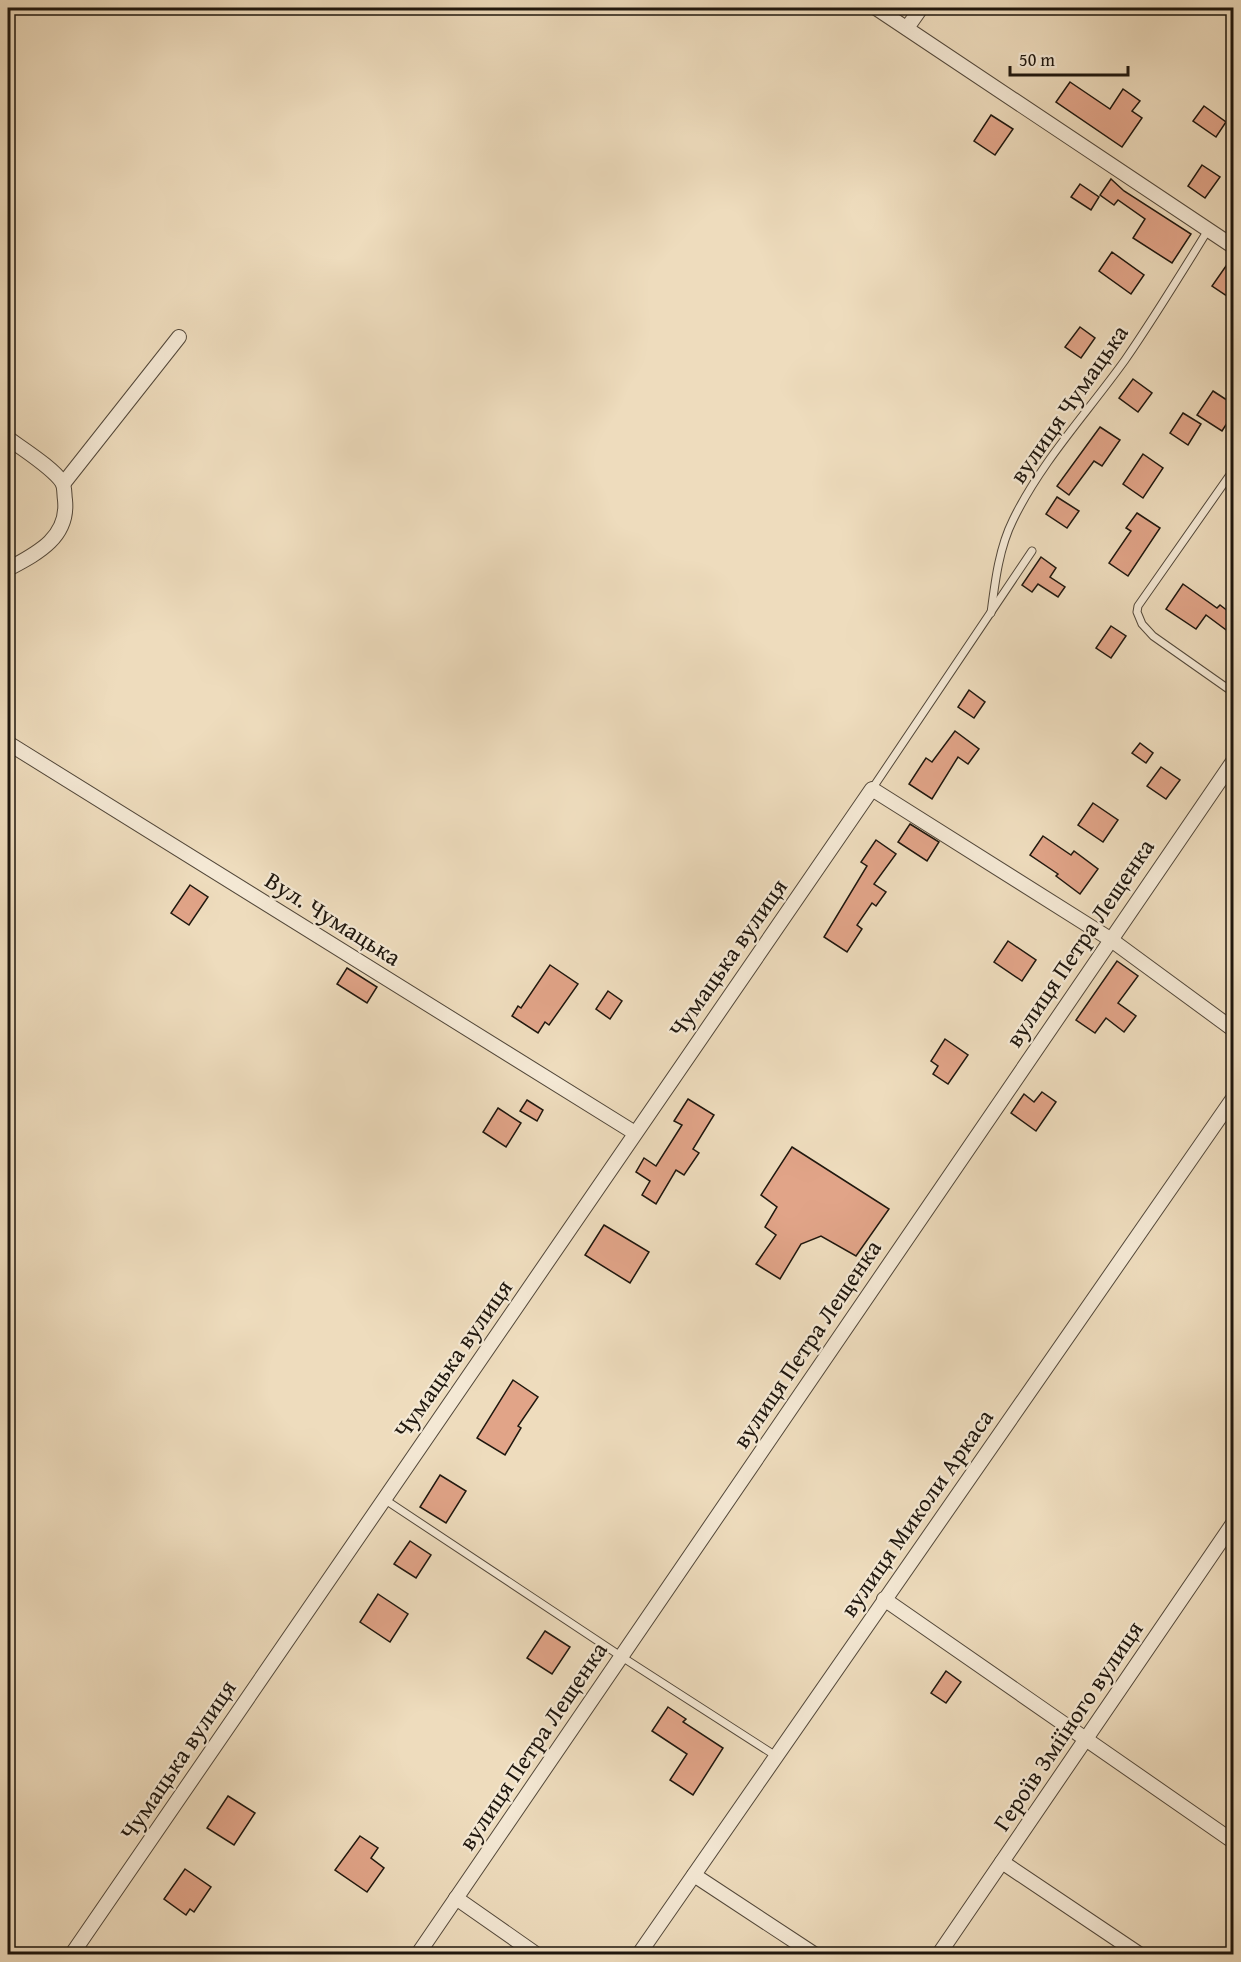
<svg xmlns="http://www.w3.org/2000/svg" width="1241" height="1962" font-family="'Gentium Book Plus',serif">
  <rect width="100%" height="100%" fill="#eedcbd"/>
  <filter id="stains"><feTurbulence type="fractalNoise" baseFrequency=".00333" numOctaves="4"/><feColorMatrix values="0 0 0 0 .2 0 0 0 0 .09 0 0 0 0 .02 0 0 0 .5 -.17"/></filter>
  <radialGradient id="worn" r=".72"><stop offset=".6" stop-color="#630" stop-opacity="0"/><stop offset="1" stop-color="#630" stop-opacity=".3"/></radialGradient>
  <!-- building -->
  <g fill="#e1a488" stroke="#1f170e" stroke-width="1.5">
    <path d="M 1070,82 L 1110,109 L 1123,89 L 1140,101 L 1132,111 L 1142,118 L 1122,147 L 1056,102 Z"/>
    <path d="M 1204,106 L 1226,122 L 1216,137 L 1193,121 Z"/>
    <path d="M 991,115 L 1013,129 L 995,155 L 974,141 Z"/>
    <path d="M 1202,165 L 1220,177 L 1205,198 L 1188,186 Z"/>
    <path d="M 1111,179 L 1124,191 L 1191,234 L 1172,263 L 1133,238 L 1145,219 L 1118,200 L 1114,205 L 1100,195 Z"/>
    <path d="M 1080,184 L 1099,197 L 1091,210 L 1071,197 Z"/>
    <path d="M 1112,252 L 1144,275 L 1131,294 L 1099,271 Z"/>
    <path d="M 1233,256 L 1233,300 L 1212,286 Z"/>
    <path d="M 1080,327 L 1095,338 L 1081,358 L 1065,347 Z"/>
    <path d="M 1133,379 L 1152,393 L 1138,412 L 1119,398 Z"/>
    <path d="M 1213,391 L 1233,404 L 1233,414 L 1222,431 L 1197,415 Z"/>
    <path d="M 1183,413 L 1201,424 L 1188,445 L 1170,433 Z"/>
    <path d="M 1100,427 L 1120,440 L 1102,466 L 1094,461 L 1069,495 L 1057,486 Z"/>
    <path d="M 1143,454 L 1163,468 L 1143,498 L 1123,484 Z"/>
    <path d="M 1057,497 L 1079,511 L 1067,528 L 1046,514 Z"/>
    <path d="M 1137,513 L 1160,528 L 1128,576 L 1109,563 L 1131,531 L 1126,528 Z"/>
    <path d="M 1041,557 L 1056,568 L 1050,577 L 1065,587 L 1058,597 L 1038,584 L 1032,592 L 1022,585 Z"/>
    <path d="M 1183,584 L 1217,608 L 1220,605 L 1233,615 L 1233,635 L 1206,615 L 1196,629 L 1166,609 Z"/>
    <path d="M 1111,626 L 1126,636 L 1111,658 L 1096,648 Z"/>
    <path d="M 969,690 L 985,702 L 974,718 L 958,707 Z"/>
    <path d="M 955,731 L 979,749 L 968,764 L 958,757 L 932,799 L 909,784 L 926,758 L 932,762 Z"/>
    <path d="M 1140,743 L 1153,753 L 1146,763 L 1132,753 Z"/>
    <path d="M 1161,767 L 1180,780 L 1166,799 L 1147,786 Z"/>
    <path d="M 1093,803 L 1118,820 L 1103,842 L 1078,825 Z"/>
    <path d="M 910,824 L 939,842 L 927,861 L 898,842 Z"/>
    <path d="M 1043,836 L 1071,855 L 1074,851 L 1098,869 L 1080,894 L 1056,876 L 1058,874 L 1030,855 Z"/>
    <path d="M 876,840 L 896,854 L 874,884 L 886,892 L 876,906 L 872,903 L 857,925 L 862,929 L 847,952 L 824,937 L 867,866 L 861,862 Z"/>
    <path d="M 190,885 L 208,897 L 189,925 L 171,913 Z"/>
    <path d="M 1008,941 L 1036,960 L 1022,981 L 994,962 Z"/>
    <path d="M 1117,961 L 1138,976 L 1118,1003 L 1136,1016 L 1124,1032 L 1106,1018 L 1095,1033 L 1076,1020 Z"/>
    <path d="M 550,965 L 578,984 L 549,1025 L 545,1022 L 538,1033 L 512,1016 L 518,1006 L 521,1008 Z"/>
    <path d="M 347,968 L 377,987 L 367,1003 L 337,984 Z"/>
    <path d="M 608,991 L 622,1001 L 610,1019 L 596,1009 Z"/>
    <path d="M 945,1039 L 968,1055 L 948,1084 L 933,1074 L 938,1066 L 931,1061 Z"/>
    <path d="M 1042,1092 L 1056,1102 L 1036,1131 L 1011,1113 L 1024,1094 L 1034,1102 Z"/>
    <path d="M 688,1099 L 714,1115 L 693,1149 L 699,1153 L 684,1175 L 676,1170 L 656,1204 L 642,1195 L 650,1181 L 636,1172 L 644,1158 L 656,1166 L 682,1125 L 674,1121 Z"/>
    <path d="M 527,1100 L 543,1110 L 537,1121 L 520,1111 Z"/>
    <path d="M 498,1108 L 521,1123 L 506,1147 L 483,1132 Z"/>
    <path d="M 792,1147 L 889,1209 L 856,1256 L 821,1236 L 801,1244 L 780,1279 L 756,1264 L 776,1235 L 765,1227 L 777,1207 L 761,1195 Z"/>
    <path d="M 604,1225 L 649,1252 L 630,1283 L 585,1255 Z"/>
    <path d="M 513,1380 L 538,1397 L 518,1426 L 521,1428 L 505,1455 L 477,1438 Z"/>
    <path d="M 440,1475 L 466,1491 L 446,1523 L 420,1507 Z"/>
    <path d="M 410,1541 L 431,1555 L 416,1578 L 394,1564 Z"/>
    <path d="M 378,1594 L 408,1614 L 390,1642 L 360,1622 Z"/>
    <path d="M 545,1631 L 570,1647 L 552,1674 L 527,1658 Z"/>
    <path d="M 946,1671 L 961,1682 L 946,1703 L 931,1693 Z"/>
    <path d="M 668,1707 L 686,1719 L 683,1722 L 723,1748 L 693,1795 L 670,1780 L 687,1754 L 652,1731 Z"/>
    <path d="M 228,1796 L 255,1813 L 234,1845 L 207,1828 Z"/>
    <path d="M 360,1836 L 378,1848 L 371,1858 L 384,1868 L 367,1892 L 335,1870 Z"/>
    <path d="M 185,1869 L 211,1887 L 194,1912 L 190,1909 L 186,1915 L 164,1899 Z"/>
  </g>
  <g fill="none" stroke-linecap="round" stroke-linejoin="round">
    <defs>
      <g id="lane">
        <path d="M 1234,469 L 1138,606 L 1137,612 L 1142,624 L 1153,636 L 1234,693"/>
        <path d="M 991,613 C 995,582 999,548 1013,520 C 1041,462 1087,413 1125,360 C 1154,318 1181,274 1208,230"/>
        <path d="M 872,789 L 1032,551"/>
        <path d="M 384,1499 L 622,1657 L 776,1756"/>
      </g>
      <g id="street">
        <path d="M 876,8 L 1234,247"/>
        <path d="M 907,28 L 921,8"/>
        <path d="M 8,438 C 22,449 52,467 62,482 C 65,487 64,494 65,500 C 69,538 36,554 8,569"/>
        <path d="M 63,484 L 179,337"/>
        <path d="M 8,743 L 635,1133"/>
        <path d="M 884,1599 L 1234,1842"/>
        <path d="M 1002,1862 L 1139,1954"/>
        <path d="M 694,1875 L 814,1954"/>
        <path d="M 456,1898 L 536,1954"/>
        <path d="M 72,1954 L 872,789 L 1110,939 L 1234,1030"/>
        <path d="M 418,1954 L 1234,760"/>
        <path d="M 639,1954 L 1234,1097"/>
        <path d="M 939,1954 L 1234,1522"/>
        <path d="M 1233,1954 L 1234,1954"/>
      </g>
    </defs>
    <!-- lane casing -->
    <use href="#lane" stroke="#53483a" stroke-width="9"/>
    <!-- street casing -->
    <use href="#street" stroke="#53483a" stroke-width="16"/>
    <!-- lane -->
    <use href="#lane" stroke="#f4e8d4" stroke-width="7"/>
    <!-- street -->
    <use href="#street" stroke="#f4e8d4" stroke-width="14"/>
  </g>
  <g text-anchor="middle" stroke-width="4.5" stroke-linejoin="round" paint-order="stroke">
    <!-- street labels -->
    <g font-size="24" fill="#1f170e" stroke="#f4e8d4">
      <text transform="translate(1069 404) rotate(-55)" y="8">вулиця Чумацька</text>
      <text transform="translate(333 919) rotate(32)" y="8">Вул. Чумацька</text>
      <text transform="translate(1080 943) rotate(-56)" y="8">вулиця Петра Лещенка</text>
      <text transform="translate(728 958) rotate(-55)" y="8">Чумацька вулиця</text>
      <text transform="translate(807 1344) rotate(-56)" y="8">вулиця Петра Лещенка</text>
      <text transform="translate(453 1359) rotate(-55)" y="8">Чумацька вулиця</text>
      <text transform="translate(917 1513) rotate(-55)" y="8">вулиця Миколи Аркаса</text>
      <text transform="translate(1068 1726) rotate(-56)" y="8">Героїв Зміїного вулиця</text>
      <text transform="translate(533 1746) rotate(-56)" y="8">вулиця Петра Лещенка</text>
      <text transform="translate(178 1760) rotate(-56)" y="8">Чумацька вулиця</text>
    </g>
  </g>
  <!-- margin -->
  <rect width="1241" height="1962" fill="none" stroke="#eedcbd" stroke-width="30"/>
  <rect x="9" y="9" width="1223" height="1944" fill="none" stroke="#1f170e" stroke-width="3"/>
  <rect x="15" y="15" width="1211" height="1932" fill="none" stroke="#1f170e" stroke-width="1.5"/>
  <!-- scale -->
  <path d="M1010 66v9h118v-9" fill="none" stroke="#1f170e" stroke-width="3"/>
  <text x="1019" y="66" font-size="18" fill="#1f170e" stroke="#f4e8d4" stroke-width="4.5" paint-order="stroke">50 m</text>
  <rect width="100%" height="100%" filter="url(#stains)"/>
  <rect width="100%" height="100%" fill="url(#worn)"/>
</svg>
